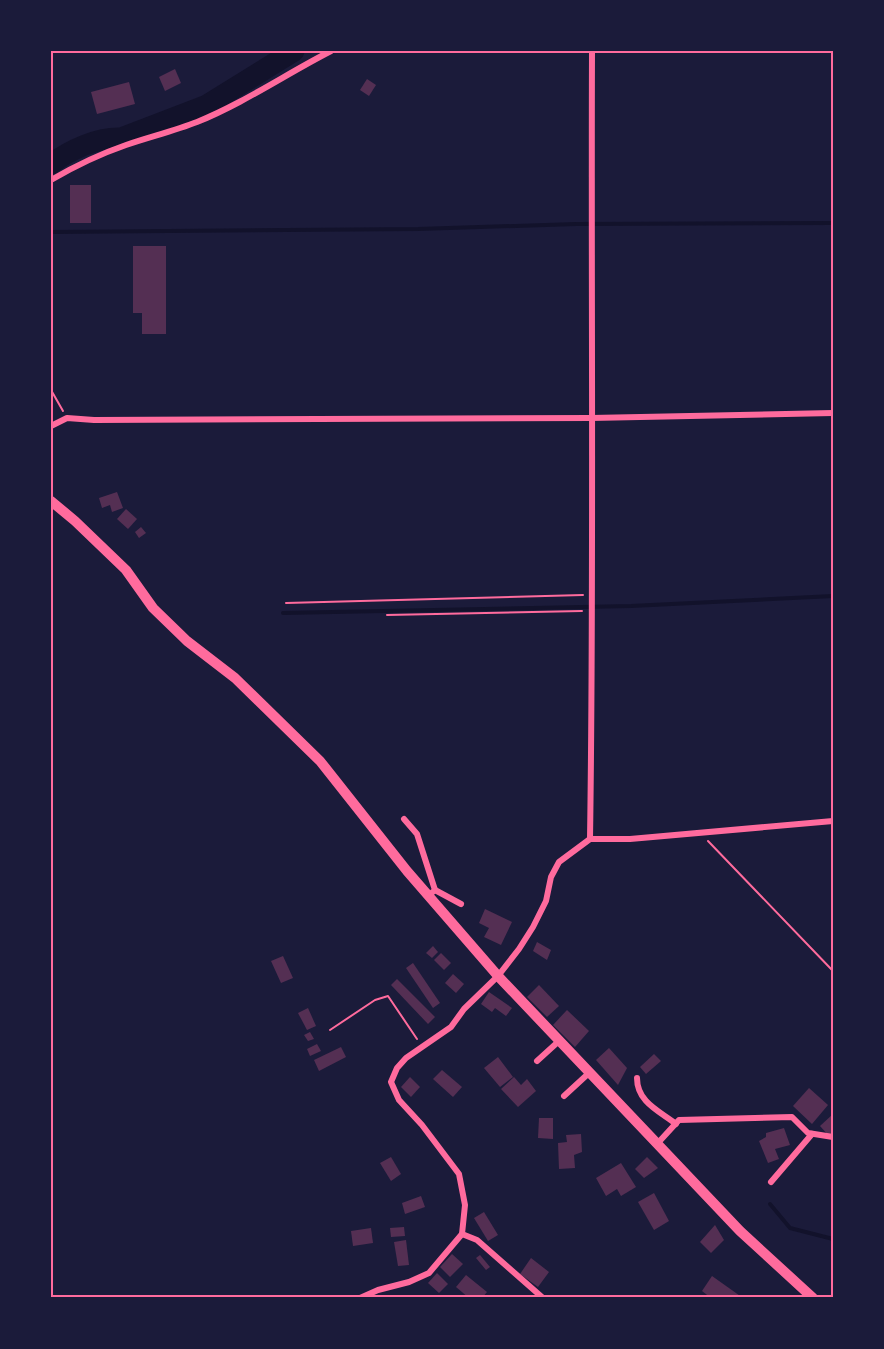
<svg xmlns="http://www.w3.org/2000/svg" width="884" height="1349" font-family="Literata,serif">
  <rect width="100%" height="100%" fill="#1b1b3a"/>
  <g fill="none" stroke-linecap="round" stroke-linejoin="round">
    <!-- stream -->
    <g stroke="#12122b" stroke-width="4">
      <path d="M 51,232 L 418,229 L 576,224 L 833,223"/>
      <path d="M 283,613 L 631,606 L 833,596"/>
      <path d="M 770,1204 L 790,1228 L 833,1239"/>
    </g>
    <!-- river -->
    <path stroke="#12122b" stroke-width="21" d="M 51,164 C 70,150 97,137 121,138 L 207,105 L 294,51"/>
  </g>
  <!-- building -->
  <g fill="#542f53">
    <path d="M 175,69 L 181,83 L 165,91 L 159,77 Z"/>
    <path d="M 367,79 L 376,85 L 369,96 L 360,90 Z"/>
    <path d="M 129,82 L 135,104 L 97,114 L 91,92 Z"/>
    <rect x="70" y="185" width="21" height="38"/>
    <path d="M 133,246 L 166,246 L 166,334 L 142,334 L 142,313 L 133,313 Z"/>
    <path d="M 117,492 L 123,508 L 112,512 L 110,505 L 102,508 L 99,498 Z"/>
    <path d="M 126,509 L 137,519 L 128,529 L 117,519 Z"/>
    <path d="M 141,527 L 146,533 L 139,538 L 135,532 Z"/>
    <path d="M 485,909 L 512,922 L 501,945 L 484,937 L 489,928 L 479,923 Z"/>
    <path d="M 537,942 L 551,950 L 547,960 L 533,951 Z"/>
    <path d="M 433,946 L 438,952 L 432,958 L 426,953 Z"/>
    <path d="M 441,953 L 451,963 L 444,970 L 434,960 Z"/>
    <path d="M 283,956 L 293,978 L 281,983 L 271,961 Z"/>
    <path d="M 413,963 L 440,1003 L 433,1008 L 406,968 Z"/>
    <path d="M 453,974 L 464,984 L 456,993 L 445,983 Z"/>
    <path d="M 397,979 L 435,1017 L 428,1024 L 391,985 Z"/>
    <path d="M 539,985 L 559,1006 L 547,1017 L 527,997 Z"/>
    <path d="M 489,992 L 512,1008 L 506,1016 L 495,1008 L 492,1012 L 481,1004 Z"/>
    <path d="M 308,1008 L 316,1026 L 307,1030 L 298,1013 Z"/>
    <path d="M 567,1010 L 589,1031 L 575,1047 L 553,1025 Z"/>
    <path d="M 310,1032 L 314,1039 L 308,1041 L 304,1035 Z"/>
    <path d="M 317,1044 L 321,1051 L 310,1056 L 307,1049 Z"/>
    <path d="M 341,1047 L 346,1057 L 319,1071 L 314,1060 Z"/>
    <path d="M 609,1048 L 627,1068 L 618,1085 L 596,1060 Z"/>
    <path d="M 654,1054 L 661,1061 L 646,1074 L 640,1067 Z"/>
    <path d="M 498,1057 L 513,1077 L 500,1087 L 484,1068 Z"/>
    <path d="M 442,1070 L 462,1087 L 453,1097 L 433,1079 Z"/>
    <path d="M 410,1077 L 420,1087 L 411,1097 L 401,1087 Z"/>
    <path d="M 514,1077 L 521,1085 L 527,1079 L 536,1091 L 518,1107 L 501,1089 Z"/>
    <path d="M 809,1088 L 828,1105 L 812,1124 L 793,1106 Z"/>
    <path d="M 833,1114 L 833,1133 L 829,1136 L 820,1126 Z"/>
    <path d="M 539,1118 L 553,1118 L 553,1139 L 538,1138 Z"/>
    <path d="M 784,1128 L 790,1145 L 775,1149 L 779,1159 L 768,1163 L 759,1141 L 766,1137 L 766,1133 Z"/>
    <path d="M 581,1134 L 582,1152 L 574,1155 L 575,1168 L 559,1169 L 558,1143 L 567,1142 L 566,1135 Z"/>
    <path d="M 391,1157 L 401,1174 L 391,1181 L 380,1163 Z"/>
    <path d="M 647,1157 L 658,1168 L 644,1178 L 635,1169 Z"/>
    <path d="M 621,1163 L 636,1187 L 621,1196 L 617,1189 L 606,1196 L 596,1178 Z"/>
    <path d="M 654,1193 L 669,1221 L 654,1230 L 638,1202 Z"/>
    <path d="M 421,1196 L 425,1207 L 405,1214 L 402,1203 Z"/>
    <path d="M 484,1212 L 498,1235 L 488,1241 L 474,1218 Z"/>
    <path d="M 715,1225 L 724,1240 L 711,1253 L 700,1242 Z"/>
    <path d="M 404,1227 L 405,1236 L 391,1237 L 390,1228 Z"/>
    <path d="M 371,1228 L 373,1243 L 353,1246 L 351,1231 Z"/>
    <path d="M 406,1240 L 409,1265 L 398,1266 L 394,1242 Z"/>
    <path d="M 452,1254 L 463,1264 L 450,1277 L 440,1267 Z"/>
    <path d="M 480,1255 L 490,1267 L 486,1270 L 476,1258 Z"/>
    <path d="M 531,1258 L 549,1272 L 538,1287 L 520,1274 Z"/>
    <path d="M 437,1273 L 448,1284 L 439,1293 L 428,1283 Z"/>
    <path d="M 466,1275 L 487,1292 L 482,1298 L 469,1298 L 456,1287 Z"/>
    <path d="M 712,1276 L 743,1298 L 711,1298 L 702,1291 Z"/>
  </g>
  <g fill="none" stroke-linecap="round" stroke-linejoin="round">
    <!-- path -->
    <g stroke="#ff6b9d" stroke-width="2">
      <path d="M 51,390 L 63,411"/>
      <path d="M 286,603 L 583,595"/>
      <path d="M 387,615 L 582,611"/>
      <path d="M 708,841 L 833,971"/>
      <path d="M 330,1030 L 375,1000 L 388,996 L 417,1039"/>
    </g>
    <!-- minor -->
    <g stroke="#ff6b9d" stroke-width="6">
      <path d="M 592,51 C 591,314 594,576 590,839 L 630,839 L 833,821"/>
      <path d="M 51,180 C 75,166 100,154 126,145 C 149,137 174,131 197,122 C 244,103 286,74 331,51"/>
      <path d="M 51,426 L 67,418 L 94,420 L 591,418 L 833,413"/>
      <path d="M 404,819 L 417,834 L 435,890 L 428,896"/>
      <path d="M 435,890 L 461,904"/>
      <path d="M 537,1061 L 559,1041"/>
      <path d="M 637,1078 C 637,1102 659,1111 676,1124"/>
      <path d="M 564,1096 L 589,1073"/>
      <path d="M 657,1144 L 679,1120 L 792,1117 L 808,1133 L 833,1137"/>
      <path d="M 771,1182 L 812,1134"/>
      <path d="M 462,1234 L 477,1240 L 543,1298"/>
      <path d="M 360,1298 L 378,1290 L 409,1282 L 429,1273 L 462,1234 L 465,1205 L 459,1174 L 422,1125 L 399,1100 L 391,1082 L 397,1068 L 406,1058 L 451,1027 L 464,1009 L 498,976 L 519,949 L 533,927 L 546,901 L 551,877 L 559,862 L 590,839"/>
    </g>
    <!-- secondary -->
    <path stroke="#ff6b9d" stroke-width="10" d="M 51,501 L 75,521 L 126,570 L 153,608 L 187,641 L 235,678 L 320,761 L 407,871 L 498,976 L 740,1231 L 813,1298"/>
  </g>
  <!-- border -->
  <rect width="884" height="1349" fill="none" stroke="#1b1b3a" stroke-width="105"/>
  <rect x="52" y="52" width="780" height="1244" fill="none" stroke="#ff6b9d" stroke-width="2"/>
</svg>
